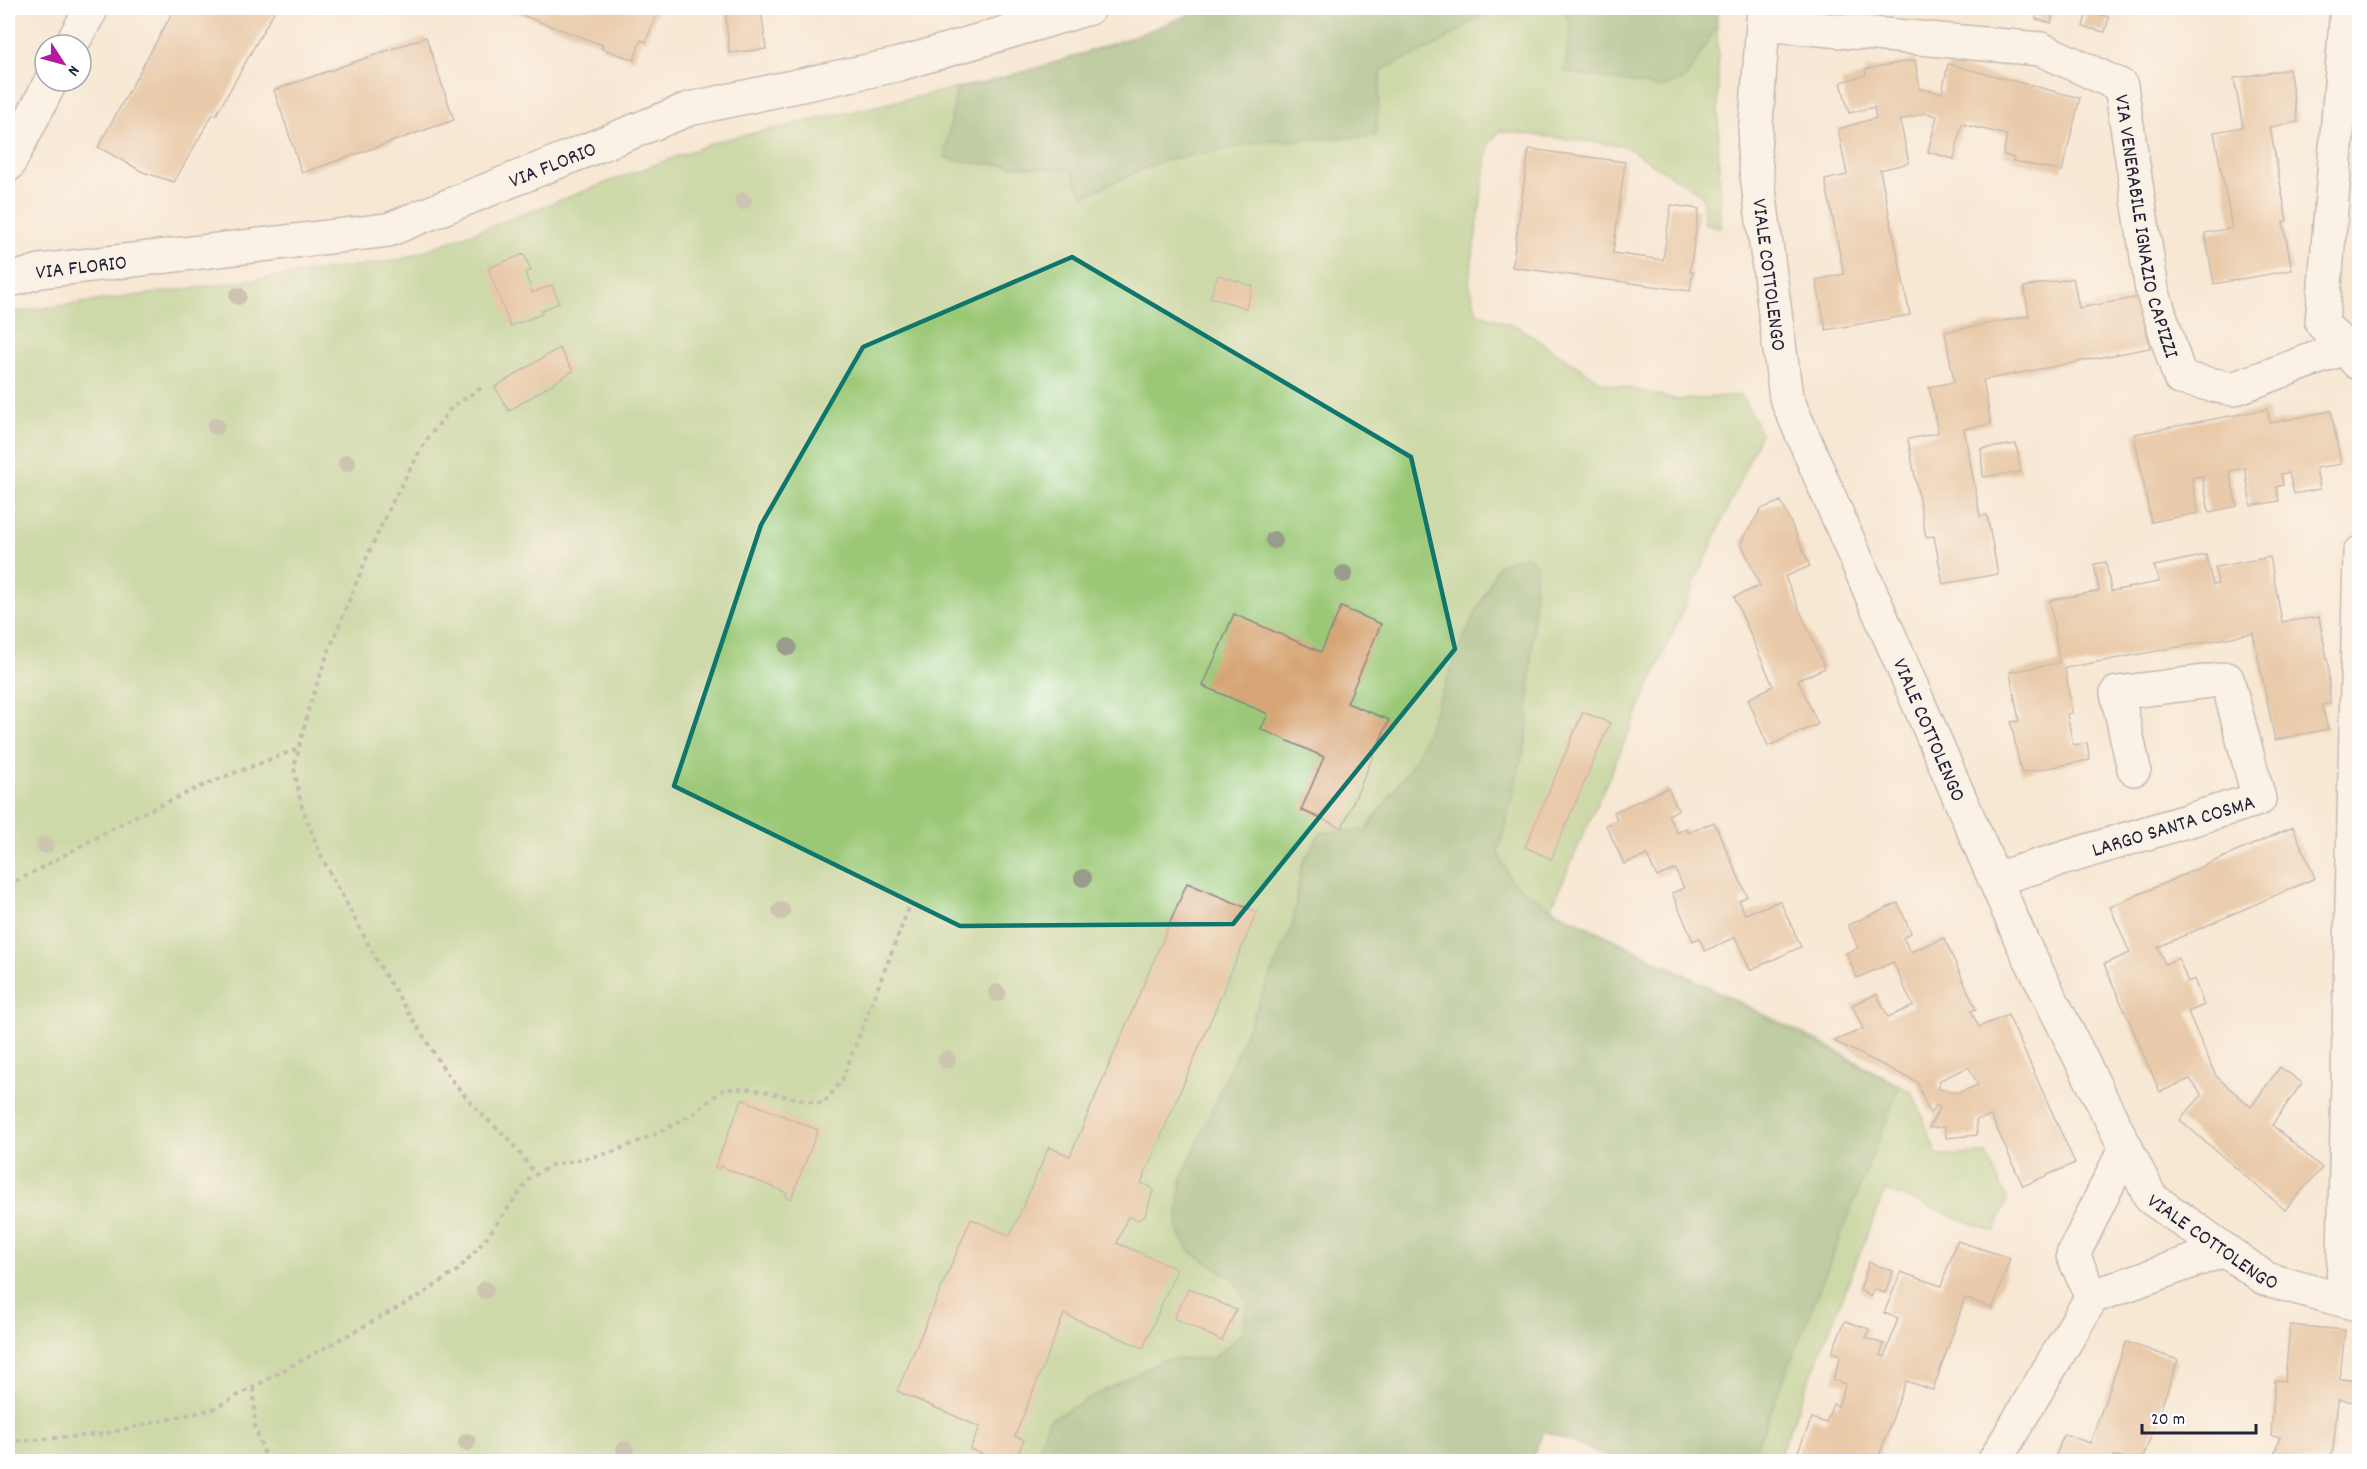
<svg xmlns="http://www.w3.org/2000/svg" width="2367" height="1469" font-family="Dekko,sans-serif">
  <rect width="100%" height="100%" fill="#fff"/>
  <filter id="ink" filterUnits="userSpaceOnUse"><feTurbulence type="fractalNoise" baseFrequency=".0167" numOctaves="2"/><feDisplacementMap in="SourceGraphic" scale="12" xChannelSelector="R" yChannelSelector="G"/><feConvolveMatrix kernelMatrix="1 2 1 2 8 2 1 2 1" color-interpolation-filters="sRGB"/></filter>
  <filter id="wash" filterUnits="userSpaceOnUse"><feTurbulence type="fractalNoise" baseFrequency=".008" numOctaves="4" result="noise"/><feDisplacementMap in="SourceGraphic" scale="24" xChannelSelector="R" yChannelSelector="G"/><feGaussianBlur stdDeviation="1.35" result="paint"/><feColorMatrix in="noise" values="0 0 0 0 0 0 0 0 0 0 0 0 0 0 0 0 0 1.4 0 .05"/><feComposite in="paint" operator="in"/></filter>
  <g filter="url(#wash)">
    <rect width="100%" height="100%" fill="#f7e8d4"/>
    <!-- green -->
    <path fill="#9bc876" stroke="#5e7558" stroke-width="1.5" d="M 1207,8 L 1717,8 L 1720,227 L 1705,224 L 1702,195 L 1625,146 L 1500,131 L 1489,144 L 1469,282 L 1477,313 L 1518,327 L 1601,382 L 1679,400 L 1741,395 L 1761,433 L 1551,908 L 1826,1045 L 1913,1093 L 1937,1155 L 1986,1154 L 2007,1199 L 1995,1232 L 1885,1190 L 1777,1461 L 1619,1461 L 1544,1431 L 1530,1462 L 8,1462 L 8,313 L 400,260 L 718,141 L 1020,74 L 1162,27 Z"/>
    <!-- forest -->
    <g fill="#7cac67" stroke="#4f6751" stroke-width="1.5">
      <path d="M 1205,8 L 1494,8 L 1436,45 L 1381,70 L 1376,136 L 1261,142 L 1161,161 L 1083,196 L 1071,170 L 975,163 L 944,158 L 957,89 C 1041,69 1126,42 1205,8 Z"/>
      <path d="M 1564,8 L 1717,8 L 1717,26 L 1686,78 L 1663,88 L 1564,72 L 1571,29 Z"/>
      <path d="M 1527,556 L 1536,565 L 1527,738 L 1498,852 L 1511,881 L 1551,908 L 1900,1086 L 1751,1461 L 1619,1461 L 1544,1431 L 1530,1461 L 1034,1461 L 1049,1420 L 1162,1360 L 1214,1358 L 1242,1332 L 1248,1302 L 1231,1277 L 1191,1252 L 1177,1229 L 1181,1181 L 1293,924 L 1301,866 L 1320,833 L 1366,830 L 1416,759 L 1461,644 L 1499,564 Z"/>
    </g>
    <g id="blocks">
      <!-- building -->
      <g fill="#d7a574" fill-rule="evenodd">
        <path d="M 175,8 L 276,8 L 216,115 L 213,114 L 174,182 L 143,172 L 98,147 Z"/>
        <path d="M 502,8 L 653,8 L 652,10 L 657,12 L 646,42 L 641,40 L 634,60 L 601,48 L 603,45 Z"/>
        <path d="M 725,8 L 761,8 L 766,49 L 729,53 Z"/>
        <path d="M 1996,8 L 2017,8 L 2016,13 Z"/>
        <path d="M 2038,8 L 2062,8 L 2062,11 L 2054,9 L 2051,23 L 2036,19 Z"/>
        <path d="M 2087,11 L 2109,17 L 2105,32 L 2083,27 Z"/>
        <path d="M 426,37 L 454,120 L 302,173 L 274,90 Z"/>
        <path d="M 1915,60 L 1920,89 L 1942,93 L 1948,64 L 2080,98 L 2062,171 L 2013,161 L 2014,158 L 2003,155 L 2007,135 L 1962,124 L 1954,159 L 1928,152 L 1937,116 L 1925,113 L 1900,120 L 1909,163 L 1880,170 L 1910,315 L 1826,330 L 1816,280 L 1844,274 L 1825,180 L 1847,175 L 1838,129 L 1876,118 L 1874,107 L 1849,113 L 1841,82 L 1866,75 L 1865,69 Z"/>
        <path d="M 2289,69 L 2298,122 L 2270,127 L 2287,221 L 2283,222 L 2292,270 L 2214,284 L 2205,233 L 2232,228 L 2214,132 L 2243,127 L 2234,78 Z"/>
        <path d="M 1529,149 L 1625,162 L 1613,253 L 1663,260 L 1671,205 L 1699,209 L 1690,272 L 1693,272 L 1690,291 L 1512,267 Z"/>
        <path d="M 524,254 L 531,271 L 525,272 L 532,293 L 552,285 L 559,303 L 541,311 L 542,314 L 510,326 L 488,268 Z"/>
        <path d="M 1218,275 L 1253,286 L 1246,308 L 1210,297 Z"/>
        <path d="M 2073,278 L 2079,308 L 2140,297 L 2150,348 L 1983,380 L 1991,424 L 1964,429 L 1980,516 L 1987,515 L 1998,574 L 1943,584 L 1934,536 L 1926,537 L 1908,439 L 1938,433 L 1929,387 L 1954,382 L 1945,332 L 2029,316 L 2024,287 Z"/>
        <path d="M 2360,305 L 2360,325 L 2350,317 Z"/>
        <path d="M 559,348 L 573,371 L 509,411 L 495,387 Z"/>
        <path d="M 2267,409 L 2270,423 L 2331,411 L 2341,464 L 2316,468 L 2320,489 L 2294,494 L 2289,473 L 2281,474 L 2283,485 L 2276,487 L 2279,501 L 2251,506 L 2245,468 L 2229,471 L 2237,506 L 2209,512 L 2202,476 L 2192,478 L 2198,513 L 2151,522 L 2134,434 Z"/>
        <path d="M 2016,444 L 2021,472 L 1983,477 L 1981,449 Z"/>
        <path d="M 1781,501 L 1810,566 L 1785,577 L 1825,668 L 1798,680 L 1818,724 L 1768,746 L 1748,699 L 1773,686 L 1734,597 L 1760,586 L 1741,542 L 1761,509 Z"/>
        <path d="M 2206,555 L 2213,585 L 2218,584 L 2215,567 L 2270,557 L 2282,622 L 2319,617 L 2328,664 L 2330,703 L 2322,705 L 2328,729 L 2275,740 L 2253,633 L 2065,668 L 2072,713 L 2067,714 L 2073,745 L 2087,743 L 2090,760 L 2021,773 L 2011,722 L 2019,721 L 2010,672 L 2059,663 L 2050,600 L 2099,591 L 2094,564 L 2106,562 L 2111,591 L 2159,582 L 2154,566 Z"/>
        <path d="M 1341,607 L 1381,624 L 1347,703 L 1389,720 L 1342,828 L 1301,810 L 1324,757 L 1261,729 L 1268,714 L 1203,686 L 1234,614 L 1321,652 Z"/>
        <path d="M 1583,712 L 1610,723 L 1551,859 L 1525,847 Z"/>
        <path d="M 1668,788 L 1678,810 L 1668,815 L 1677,833 L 1686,828 L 1688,833 L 1714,822 L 1747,896 L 1739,901 L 1745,914 L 1780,901 L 1801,947 L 1750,970 L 1735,937 L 1705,951 L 1699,938 L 1693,941 L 1672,893 L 1684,888 L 1675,869 L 1657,877 L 1647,855 L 1624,864 L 1606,825 L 1617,820 L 1614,812 Z"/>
        <path d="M 2293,827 L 2315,878 L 2158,947 L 2165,964 L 2178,958 L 2188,982 L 2194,979 L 2204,1005 L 2188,1012 L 2216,1076 L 2251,1107 L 2280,1067 L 2302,1083 L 2272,1125 L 2322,1168 L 2285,1210 L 2180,1120 L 2202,1095 L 2190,1079 L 2160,1092 L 2104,964 L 2130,953 L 2110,907 Z"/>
        <path d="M 1187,883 L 1257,912 L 1141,1183 L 1151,1187 L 1153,1191 L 1145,1216 L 1138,1220 L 1128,1216 L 1117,1243 L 1177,1269 L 1143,1348 L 1064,1314 L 1015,1436 L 1024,1440 L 1015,1461 L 998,1461 L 970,1449 L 980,1427 L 897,1391 L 971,1219 L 1010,1236 L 1049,1147 L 1070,1156 Z"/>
        <path d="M 1898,903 L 1911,933 L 1903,937 L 1910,952 L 1944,938 L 1976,1009 L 1971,1011 L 1979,1027 L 2008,1015 L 2075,1163 L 2023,1186 L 1991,1116 L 1976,1120 L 1977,1135 L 1946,1138 L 1945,1127 L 1929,1128 L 1940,1107 L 1936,1105 L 1930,1114 L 1917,1082 L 1834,1041 L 1863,1029 L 1852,1005 L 1877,994 L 1888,1017 L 1913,1006 L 1893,962 L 1857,978 L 1846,953 L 1858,948 L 1848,925 ZM 1969,1067 L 1978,1085 L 1958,1093 L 1938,1089 L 1940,1080 Z"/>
        <path d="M 742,1099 L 818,1130 L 791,1199 L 785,1197 L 787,1193 L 720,1166 L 719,1169 L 715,1167 Z"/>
        <path d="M 1957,1241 L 2010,1258 L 1993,1308 L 1965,1298 L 1933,1390 L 1906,1381 L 1877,1461 L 1794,1461 L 1812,1418 L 1826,1423 L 1833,1404 L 1838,1406 L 1846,1384 L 1833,1380 L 1841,1355 L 1832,1352 L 1845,1321 L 1869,1329 L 1866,1338 L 1884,1344 L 1880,1355 L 1885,1357 L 1898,1318 L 1884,1313 L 1901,1272 L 1941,1286 Z"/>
        <path d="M 1869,1262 L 1893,1271 L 1885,1293 L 1874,1289 L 1871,1297 L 1860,1290 Z"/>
        <path d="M 1189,1288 L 1236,1310 L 1222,1341 L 1174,1318 Z"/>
        <path d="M 2290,1325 L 2345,1330 L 2340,1379 L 2360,1381 L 2360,1402 L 2338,1400 L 2333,1450 L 2329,1461 L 2272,1461 L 2280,1437 L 2271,1436 L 2275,1380 L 2285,1381 Z"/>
        <path d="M 2126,1342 L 2178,1360 L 2142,1461 L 2129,1461 L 2114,1456 L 2112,1461 L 2054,1461 L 2064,1434 L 2090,1443 Z"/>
      </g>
    </g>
  </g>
  <g filter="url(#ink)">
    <use href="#blocks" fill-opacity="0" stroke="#8c8588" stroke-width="1.5"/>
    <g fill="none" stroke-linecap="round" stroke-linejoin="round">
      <defs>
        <g id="minor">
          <path id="s1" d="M 1764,8 L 1754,152 L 1786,397 L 2022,942 L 2151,1198 L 2266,1279 L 2360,1305"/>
          <path d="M 2347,8 L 2322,323 L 2358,363"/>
          <path id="s2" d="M 1763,24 L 2041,49 L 2121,86 L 2152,290 L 2180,378 L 2233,389 L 2344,348"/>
          <path d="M 71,45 L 92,8"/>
          <path d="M 8,165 L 51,81"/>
          <path id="s3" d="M 8,281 L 40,271 L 388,230 L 689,109 L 896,65 L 1089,8"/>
          <path id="s4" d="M 1995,879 L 2259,799 L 2227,679 L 2117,693 L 2134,769"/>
          <path d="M 2092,1297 L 2073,1255 L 2126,1147"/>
          <path d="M 2343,1300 L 2360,553"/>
          <path d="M 1994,1462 L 2092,1297 L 2224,1250"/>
        </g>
      </defs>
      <!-- minor casing -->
      <use href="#minor" stroke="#8c8588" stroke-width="36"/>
      <!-- path -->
      <g stroke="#8c8588" stroke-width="4" stroke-dasharray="4.5 4.5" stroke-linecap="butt">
        <path d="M 481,388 L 452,407 L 425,442 L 395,497 L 369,552 L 327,655 L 309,707 L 294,768 L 301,804 L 321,856 L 382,970 L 449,1077 L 480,1113 L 509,1139 L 536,1175"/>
        <path d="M 8,886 L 132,818 L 211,782 L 297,749"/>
        <path d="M 254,1388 L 255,1427 L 267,1462"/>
        <path d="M 8,1442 L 103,1434 L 213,1409 L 421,1295 L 458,1270 L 484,1241 L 530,1178 L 552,1165 L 610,1153 L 656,1134 L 693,1114 L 724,1089 L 752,1089 L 823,1104 L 842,1080 L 910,905"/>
      </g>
      <!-- minor -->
      <use href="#minor" stroke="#fff" stroke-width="33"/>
    </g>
    <!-- trees -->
    <g fill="#999b8b">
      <circle cx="743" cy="201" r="9"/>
      <circle cx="238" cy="296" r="9"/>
      <circle cx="216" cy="426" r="9"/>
      <circle cx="347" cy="463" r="9"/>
      <circle cx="1274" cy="540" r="9"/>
      <circle cx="1344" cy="574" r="9"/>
      <circle cx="788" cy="647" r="9"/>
      <circle cx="45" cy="845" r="9"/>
      <circle cx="1083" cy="878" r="9"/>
      <circle cx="781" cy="911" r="9"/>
      <circle cx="997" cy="993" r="9"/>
      <circle cx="947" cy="1060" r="9"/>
      <circle cx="485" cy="1290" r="9"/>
      <circle cx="467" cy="1442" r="9"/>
      <circle cx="625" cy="1450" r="9"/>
    </g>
  </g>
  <!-- marked area -->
  <path d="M0 0H2367V1469H0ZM 1072,257 L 1411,457 L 1455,649 L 1233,924 L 960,926 L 674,786 L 761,525 L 863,347 Z" fill="#f7e8d4" fill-opacity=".55" fill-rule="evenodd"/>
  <path fill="none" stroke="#0f766e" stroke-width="4.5" stroke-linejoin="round" d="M 1072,257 L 1411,457 L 1455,649 L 1233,924 L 960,926 L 674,786 L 761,525 L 863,347 Z"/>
  <g text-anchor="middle" stroke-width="6" stroke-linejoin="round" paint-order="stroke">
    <!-- street labels -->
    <g font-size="21" fill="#22223b" stroke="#fff">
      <text dy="7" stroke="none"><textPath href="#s3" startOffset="561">VIA FLORIO</textPath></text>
      <text dy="7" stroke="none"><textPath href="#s2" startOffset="510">VIA VENERABILE IGNAZIO CAPIZZI</textPath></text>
      <text dy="7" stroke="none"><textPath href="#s3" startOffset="75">VIA FLORIO</textPath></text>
      <text dy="7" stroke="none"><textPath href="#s1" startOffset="268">VIALE COTTOLENGO</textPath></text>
      <text dy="7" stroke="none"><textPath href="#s1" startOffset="754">VIALE COTTOLENGO</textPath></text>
      <text dy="7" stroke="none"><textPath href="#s4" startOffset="186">LARGO SANTA COSMA</textPath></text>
      <text dy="7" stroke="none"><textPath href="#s1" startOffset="1348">VIALE COTTOLENGO</textPath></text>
    </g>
  </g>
  <!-- margin -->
  <rect width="2367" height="1469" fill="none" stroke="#fff" stroke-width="30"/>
  <!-- north arrow -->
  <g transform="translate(63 63) rotate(126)"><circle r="28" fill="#ffffff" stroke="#a7a7b1" stroke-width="1.5"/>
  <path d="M0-4.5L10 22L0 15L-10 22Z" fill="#b5179e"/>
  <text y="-9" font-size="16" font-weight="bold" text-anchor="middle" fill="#22223b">N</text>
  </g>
  <!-- scale -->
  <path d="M2142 1424v9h114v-9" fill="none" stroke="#22223b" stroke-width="3"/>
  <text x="2151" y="1424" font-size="18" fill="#22223b" stroke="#ffffff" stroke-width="4.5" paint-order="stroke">20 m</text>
</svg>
